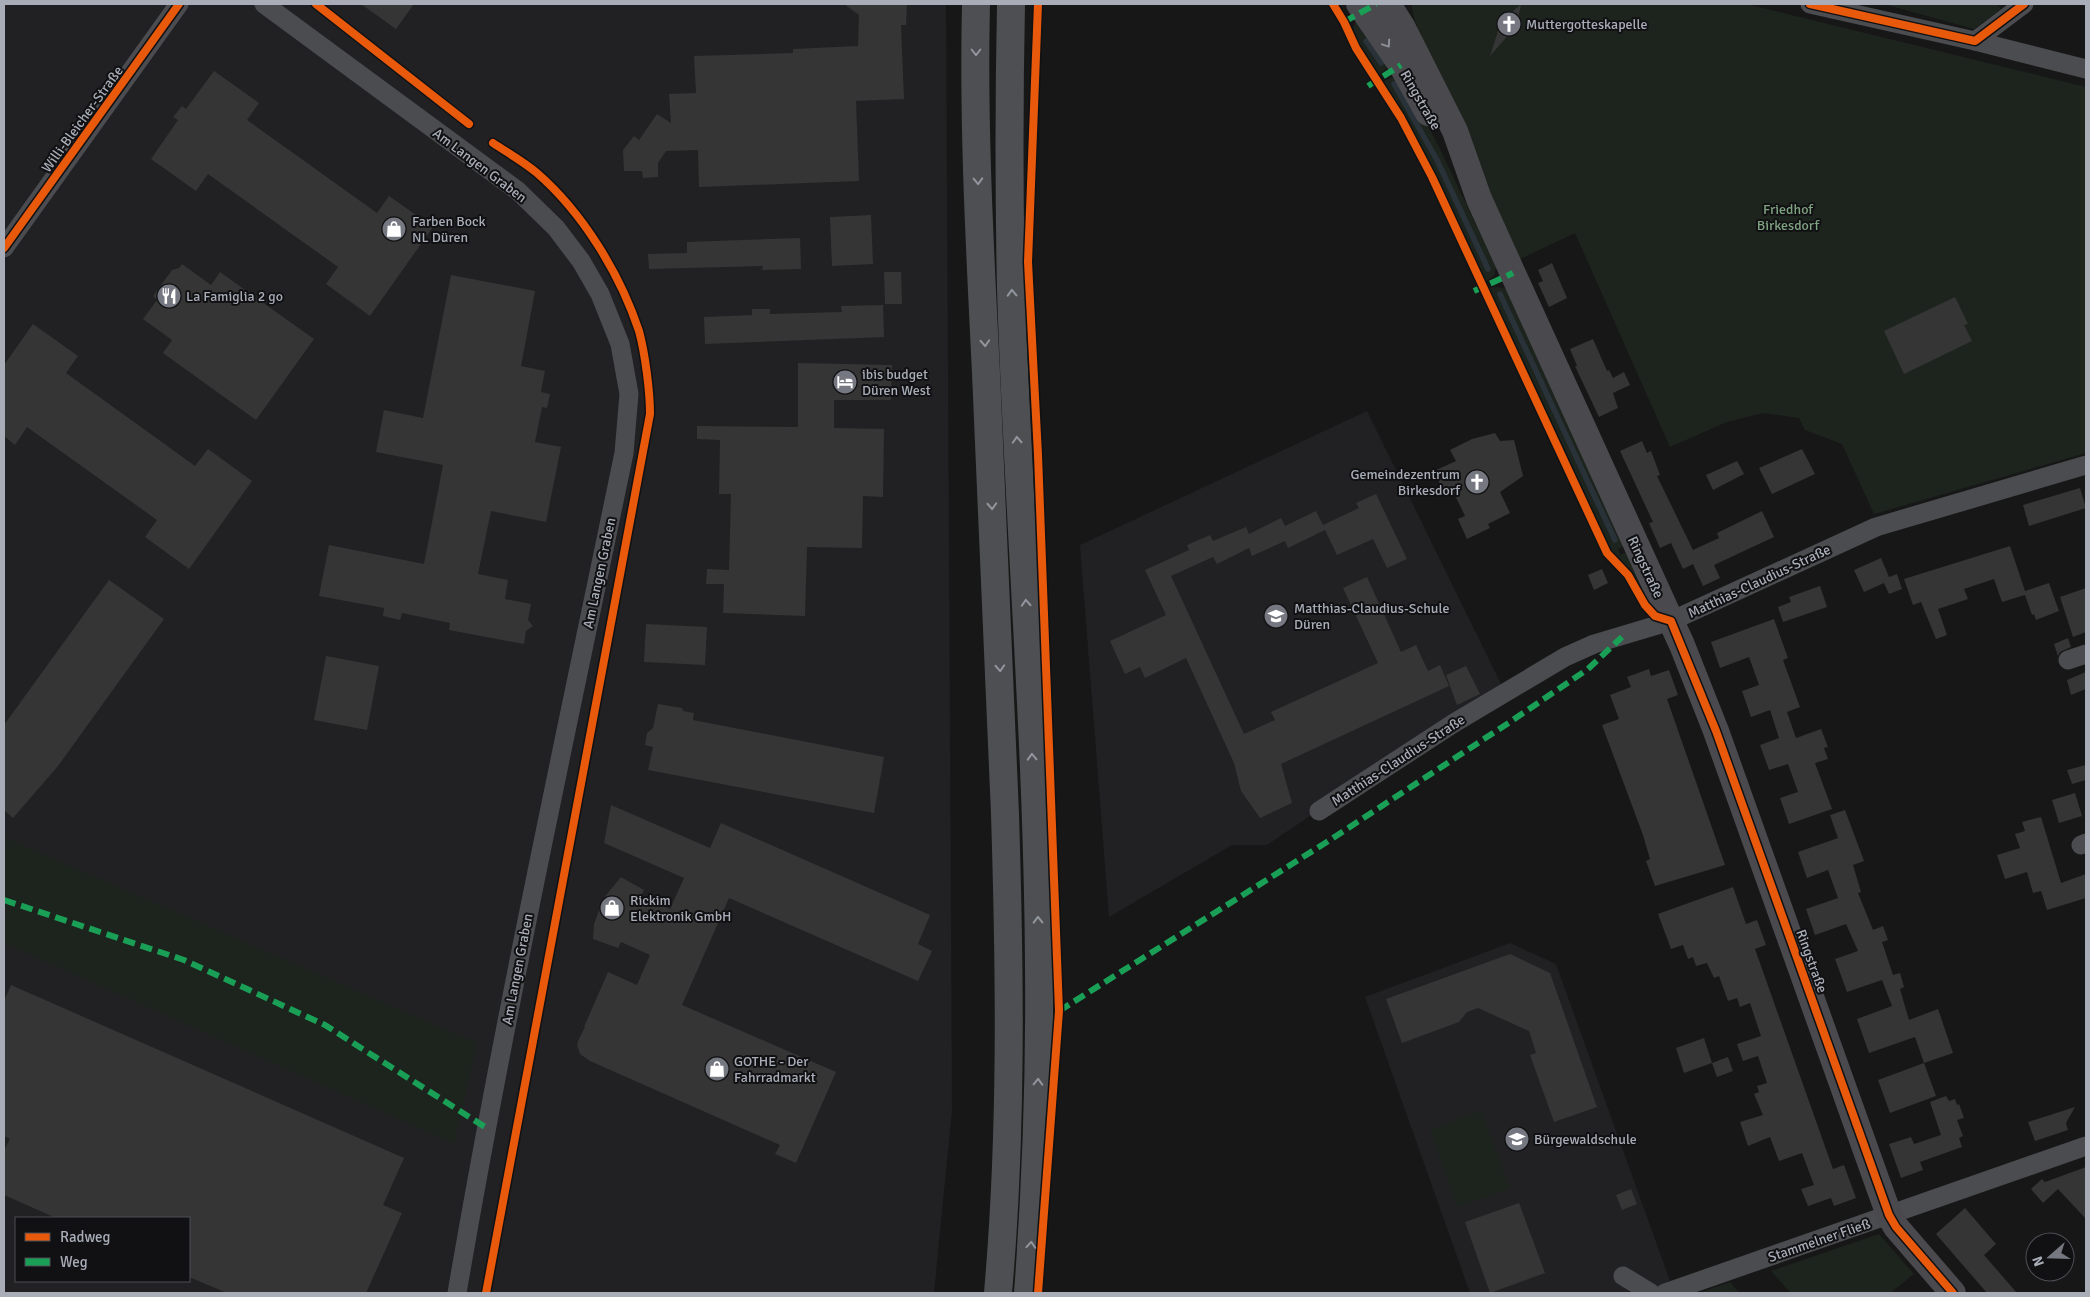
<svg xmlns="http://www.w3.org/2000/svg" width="2090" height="1297" font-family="Signika,sans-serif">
  <rect width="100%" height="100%" fill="#171717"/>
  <!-- built -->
  <g fill="#212123" fill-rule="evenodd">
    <path d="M 4,4 L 946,4 L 952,1110 L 934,1293 L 4,1293 ZM 16,1218 L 189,1218 L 189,1281 L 16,1281 Z"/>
    <path d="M 1367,411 L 1502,686 L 1267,845 L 1232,845 L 1109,917 L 1080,545 Z"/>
    <path d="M 1510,943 L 1556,964 L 1670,1281 L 1642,1293 L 1470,1293 L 1365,997 Z"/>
  </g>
  <!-- green -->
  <g fill="#1d241e">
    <path d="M 1411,4 L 1746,4 L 2086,87 L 2086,453 L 1874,514 L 1842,444 L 1805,430 L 1799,418 L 1763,413 L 1727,422 L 1670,447 L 1575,233 L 1516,261 L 1415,21 Z"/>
    <path d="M 1884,4 L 1997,4 L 2001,9 L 1974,29 Z"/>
    <path d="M 1356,21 L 1387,65 L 1386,69 L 1378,75 C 1368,61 1345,38 1356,21 Z"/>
    <path d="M 1391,78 L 1395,78 L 1422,114 L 1441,151 L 1496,267 C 1495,275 1492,279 1485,281 L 1483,278 L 1418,144 L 1383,82 Z"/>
    <path d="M 1498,287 L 1506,289 L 1624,546 L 1618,549 L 1620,555 L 1627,552 L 1650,606 L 1631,575 L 1618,562 L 1608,549 L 1488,288 Z"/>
    <path d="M 4,837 L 477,1043 L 454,1144 L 4,943 Z"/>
    <path d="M 1481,1110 L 1510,1189 L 1457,1207 L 1430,1130 Z"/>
    <path d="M 1879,1234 L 1914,1274 L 1890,1293 L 1791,1293 L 1771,1271 Z"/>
    <path d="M 1730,1282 L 1739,1293 L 1699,1293 Z"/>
  </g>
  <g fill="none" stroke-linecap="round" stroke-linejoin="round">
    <!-- stream -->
    <g stroke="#2a3239" stroke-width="5.5">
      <path d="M 1366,41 L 1381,63"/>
      <path d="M 1394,84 L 1437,160 L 1488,269"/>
      <path d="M 1500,294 L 1615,540"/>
    </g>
  </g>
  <!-- building -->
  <g fill="#353536">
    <path d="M 361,4 L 414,4 L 396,29 Z"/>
    <path d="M 844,4 L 907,4 L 906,25 L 901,25 L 904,99 L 856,101 L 859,181 L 699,187 L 698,150 L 666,151 L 658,163 L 658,177 L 643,178 L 642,171 L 624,171 L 623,150 L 634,136 L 639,140 L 657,114 L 671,123 L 669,94 L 696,93 L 694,56 L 793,53 L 793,49 L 858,46 L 859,15 Z"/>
    <path d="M 1521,4 L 1517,25 L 1490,56 L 1501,22 Z"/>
    <path d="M 214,71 L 259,103 L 247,120 L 377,213 L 389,196 L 433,227 L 370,316 L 326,284 L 338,267 L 208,174 L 196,191 L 151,159 L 178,120 L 173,117 L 182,106 L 186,109 Z"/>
    <path d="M 871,215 L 873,264 L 832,266 L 830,217 Z"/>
    <path d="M 800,238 L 801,269 L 762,270 L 763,266 L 649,269 L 648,254 L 687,253 L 687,242 Z"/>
    <path d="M 1552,263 L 1567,298 L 1549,307 L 1538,283 L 1543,281 L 1538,270 Z"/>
    <path d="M 182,264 L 211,285 L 220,272 L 314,339 L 256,420 L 163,353 L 172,340 L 143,319 L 157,300 L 153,296 L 172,270 L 179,268 Z"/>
    <path d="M 884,272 L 901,272 L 902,304 L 885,304 Z"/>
    <path d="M 451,275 L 535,291 L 521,366 L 545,371 L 541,392 L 550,394 L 547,408 L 542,407 L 535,442 L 561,447 L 546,522 L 491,511 L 478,574 L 508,580 L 505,599 L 531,604 L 528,620 L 533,626 L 526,631 L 524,644 L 449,630 L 450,623 L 402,613 L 400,620 L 383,616 L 384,608 L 319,596 L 329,545 L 424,564 L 443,465 L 376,452 L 384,410 L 423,418 Z"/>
    <path d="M 1955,297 L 1968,324 L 1964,325 L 1972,341 L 1904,374 L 1884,331 Z"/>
    <path d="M 883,305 L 884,337 L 705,344 L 704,317 L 752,315 L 752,309 L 770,309 L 770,314 L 842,312 L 841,306 Z"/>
    <path d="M 33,324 L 78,356 L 66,373 L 195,466 L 208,449 L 252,481 L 189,569 L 145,537 L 157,520 L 27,427 L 15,445 L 4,436 L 4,365 Z"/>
    <path d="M 1593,339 L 1607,371 L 1609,370 L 1613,378 L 1624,372 L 1630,385 L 1613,393 L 1618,408 L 1599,417 L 1575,366 L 1577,366 L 1570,349 Z"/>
    <path d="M 798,363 L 892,365 L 891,400 L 834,400 L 834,428 L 884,429 L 883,497 L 863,496 L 862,548 L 807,547 L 805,616 L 723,613 L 724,584 L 706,584 L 707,569 L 729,570 L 731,494 L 719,494 L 720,440 L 697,439 L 697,426 L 798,427 Z"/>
    <path d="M 1495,433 L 1500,441 L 1514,440 L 1523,476 L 1500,492 L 1510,513 L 1488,524 L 1490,528 L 1467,539 L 1458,519 L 1465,516 L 1452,489 L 1444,493 L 1434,471 L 1456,461 L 1450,450 L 1472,439 Z"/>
    <path d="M 1642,441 L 1647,453 L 1651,451 L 1660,475 L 1657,476 L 1693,550 L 1719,538 L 1717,533 L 1762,511 L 1774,537 L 1714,565 L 1720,578 L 1703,586 L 1693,564 L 1683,569 L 1671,543 L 1660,548 L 1649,523 L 1653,522 L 1620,451 Z"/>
    <path d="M 1802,449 L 1815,474 L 1772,494 L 1759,468 Z"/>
    <path d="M 1737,461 L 1744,474 L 1713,490 L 1706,475 Z"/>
    <path d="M 2080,488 L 2086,508 L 2029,526 L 2023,505 Z"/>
    <path d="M 1376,494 L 1407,559 L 1387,568 L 1373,539 L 1337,555 L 1325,530 L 1288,548 L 1285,541 L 1252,556 L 1249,548 L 1217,564 L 1213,557 L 1171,576 L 1244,734 L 1275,720 L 1271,712 L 1378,663 L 1343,588 L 1367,577 L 1401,652 L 1416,645 L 1428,671 L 1440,665 L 1449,686 L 1281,764 L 1292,803 L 1260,818 L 1241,791 L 1234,763 L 1186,658 L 1145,678 L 1140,667 L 1125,674 L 1110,641 L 1166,615 L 1145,570 L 1189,550 L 1187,545 L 1210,535 L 1213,541 L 1246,527 L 1249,534 L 1281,518 L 1285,526 L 1316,511 L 1323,525 L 1359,508 L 1356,503 Z"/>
    <path d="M 2010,546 L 2025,591 L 2049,583 L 2059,611 L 2036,620 L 2034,614 L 2032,615 L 2025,595 L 2002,602 L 1994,579 L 1964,589 L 1968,599 L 1938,609 L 1947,635 L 1936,639 L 1921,602 L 1913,605 L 1904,579 Z"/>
    <path d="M 1881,558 L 1889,577 L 1897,574 L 1902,589 L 1889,594 L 1884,583 L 1864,592 L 1854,570 Z"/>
    <path d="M 1602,569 L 1608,583 L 1594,590 L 1588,575 Z"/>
    <path d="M 109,580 L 164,619 L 58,766 L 13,818 L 4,810 L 4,725 Z"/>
    <path d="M 1820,586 L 1827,607 L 1783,622 L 1778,607 L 1791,602 L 1789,597 Z"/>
    <path d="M 2086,588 L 2086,632 L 2073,637 L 2060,597 Z"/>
    <path d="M 1774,619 L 1788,658 L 1783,660 L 1800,707 L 1787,712 L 1796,738 L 1821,729 L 1828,747 L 1824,748 L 1828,759 L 1815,763 L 1832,809 L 1789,824 L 1780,798 L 1798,792 L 1788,764 L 1769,770 L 1760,745 L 1779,738 L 1770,710 L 1751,717 L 1742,691 L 1759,685 L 1749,657 L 1720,668 L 1711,642 Z"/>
    <path d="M 646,624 L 707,627 L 705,665 L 644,662 Z"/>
    <path d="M 2068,638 L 2071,647 L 2060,652 L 2058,656 L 2054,644 Z"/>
    <path d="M 326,656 L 379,666 L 367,730 L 314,720 Z"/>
    <path d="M 1466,666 L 1480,694 L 1457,705 L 1446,675 Z"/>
    <path d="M 1649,669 L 1651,676 L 1669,670 L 1678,695 L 1667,699 L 1725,865 L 1655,886 L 1646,861 L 1650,859 L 1643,835 L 1602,725 L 1619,719 L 1610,695 L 1631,687 L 1627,677 Z"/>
    <path d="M 2086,672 L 2086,689 L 2071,695 L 2067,680 Z"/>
    <path d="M 658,704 L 682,708 L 683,711 L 694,713 L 693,720 L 884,757 L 874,813 L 648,770 L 653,747 L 645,745 L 647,733 L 653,728 Z"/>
    <path d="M 2086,765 L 2086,780 L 2072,784 L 2067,770 Z"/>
    <path d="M 2075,793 L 2082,816 L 2059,823 L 2052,800 Z"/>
    <path d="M 611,805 L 710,848 L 721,823 L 930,915 L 918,944 L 932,951 L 918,981 L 729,898 L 682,1005 L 836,1072 L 796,1163 L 775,1154 L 780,1145 L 590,1061 L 580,1054 L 577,1045 L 578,1041 L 585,1027 L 584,1027 L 608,972 L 637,985 L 650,955 L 621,942 L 618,948 L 593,939 L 594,924 L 603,899 L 621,877 L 644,890 L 641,896 L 670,909 L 684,878 L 604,843 Z"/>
    <path d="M 1845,810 L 1864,861 L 1853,865 L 1861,892 L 1858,893 L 1873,930 L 1883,926 L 1888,940 L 1882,942 L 1893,975 L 1900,973 L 1904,987 L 1900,989 L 1909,1020 L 1938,1009 L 1953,1053 L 1924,1063 L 1936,1096 L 1890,1113 L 1878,1080 L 1924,1063 L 1915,1037 L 1869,1053 L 1857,1019 L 1892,1006 L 1882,980 L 1847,992 L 1835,959 L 1858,951 L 1846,924 L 1815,935 L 1806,909 L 1838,898 L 1828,870 L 1807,878 L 1798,852 L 1838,838 L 1830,815 Z"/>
    <path d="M 2041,817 L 2061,883 L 2086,874 L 2086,898 L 2047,910 L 2041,891 L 2033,893 L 2027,872 L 2005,879 L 1997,855 L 2020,848 L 2015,834 L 2025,831 L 2022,822 Z"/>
    <path d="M 1733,887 L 1746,924 L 1757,920 L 1766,945 L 1755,949 L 1833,1169 L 1844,1165 L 1856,1198 L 1834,1206 L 1831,1198 L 1808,1206 L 1801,1189 L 1814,1185 L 1802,1153 L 1779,1161 L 1770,1137 L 1748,1146 L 1740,1122 L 1763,1115 L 1754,1094 L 1759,1092 L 1757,1086 L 1767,1083 L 1758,1056 L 1743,1061 L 1737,1044 L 1761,1036 L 1750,1003 L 1740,1007 L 1737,998 L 1728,1001 L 1719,976 L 1714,978 L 1707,963 L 1696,966 L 1693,957 L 1688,959 L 1683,945 L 1671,949 L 1658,914 Z"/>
    <path d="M 1510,954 L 1550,973 L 1597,1107 L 1554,1122 L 1530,1055 L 1536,1053 L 1529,1031 L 1478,1008 L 1467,1012 L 1459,1022 L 1402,1043 L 1386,999 Z"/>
    <path d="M 11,985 L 404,1158 L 383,1205 L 402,1213 L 366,1293 L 227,1293 L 189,1277 L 189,1218 L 56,1218 L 4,1195 L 4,1150 L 10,1139 L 4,1136 L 4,1001 Z"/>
    <path d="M 1704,1038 L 1712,1063 L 1684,1073 L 1676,1048 Z"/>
    <path d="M 1728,1057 L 1733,1071 L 1717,1077 L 1712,1063 Z"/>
    <path d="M 1946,1096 L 1949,1101 L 1955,1099 L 1957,1105 L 1959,1104 L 1964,1118 L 1957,1120 L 1963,1136 L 1959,1138 L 1962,1147 L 1920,1162 L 1923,1170 L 1901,1178 L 1889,1144 L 1911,1137 L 1914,1144 L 1941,1135 L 1930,1102 Z"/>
    <path d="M 2075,1107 L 2066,1123 L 2068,1130 L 2035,1141 L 2028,1122 Z"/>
    <path d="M 2086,1167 L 2086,1219 L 2058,1189 L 2043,1203 L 2031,1189 L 2042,1179 L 2045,1182 Z"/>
    <path d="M 1631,1189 L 1637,1204 L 1622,1210 L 1616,1195 Z"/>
    <path d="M 1519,1203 L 1545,1273 L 1490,1293 L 1465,1222 Z"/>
    <path d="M 1965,1208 L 1996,1244 L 1984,1255 L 2017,1293 L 1987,1293 L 1936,1234 Z"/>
  </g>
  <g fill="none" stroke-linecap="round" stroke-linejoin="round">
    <!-- minor -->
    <g stroke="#4b4c50" stroke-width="19">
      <path d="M 264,4 L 518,191 L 556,228 L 581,261 L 600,294 L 620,344 L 629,394 L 624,453 C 566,733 505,1012 457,1293"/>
      <path d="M 1810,4 L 1975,41 L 2086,69"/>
      <path d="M 1975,41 L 2024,4"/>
      <path d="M 4,248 L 179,4"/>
      <path d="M 2068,660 L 2086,654"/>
      <path d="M 1319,811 L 1454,723 L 1565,657 L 1594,644 L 1671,621 L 1876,527 L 2086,465"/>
      <path d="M 2081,845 L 2086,843"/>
      <path d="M 1623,1276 L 1651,1293"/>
      <path d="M 1665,1293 L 2086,1146"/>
    </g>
    <!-- secondary -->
    <g stroke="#4a4a4e" stroke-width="26">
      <path d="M 1359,4 L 1401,65 L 1428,113"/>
      <path d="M 1388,4 L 1403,28 L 1455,131 L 1479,199 L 1682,645 L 1716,731 L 1889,1215 L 1896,1227 L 1953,1293"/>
    </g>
    <!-- primary -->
    <g stroke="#4d4f52" stroke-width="28">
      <path d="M 976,4 C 973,127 980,250 986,373 C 993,520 1000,667 1005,814 C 1010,974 1012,1134 998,1293"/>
      <path d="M 1011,4 C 1009,99 1009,194 1011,289 C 1018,516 1038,742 1039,969 C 1040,1077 1036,1186 1028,1293"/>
    </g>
    <!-- quiet -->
    <g stroke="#1a9f57" stroke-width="6" stroke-dasharray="12 6" stroke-linecap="butt">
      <path d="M 1344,22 L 1376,4"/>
      <path d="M 1368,86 L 1401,65"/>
      <path d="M 1474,291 L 1513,273"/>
      <path d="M 4,900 L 184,960 L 325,1025 L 485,1127"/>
      <path d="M 1059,1011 L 1330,840 L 1510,722 L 1588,669 L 1622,637"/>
    </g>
    <defs>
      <g id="cycleway">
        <path d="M 316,4 L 469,124"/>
        <path d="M 1038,4 L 1028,262 L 1038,455 L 1059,1011 L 1038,1293"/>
        <path d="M 1333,4 L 1344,22 L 1356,48 L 1401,118 L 1432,177 L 1607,553 L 1628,575 L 1645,605 L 1655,616 L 1671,621 L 1716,731 L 1889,1215 L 1896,1227 L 1953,1293"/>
        <path d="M 1810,4 L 1975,41 L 2024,4"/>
        <path d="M 4,248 L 179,4"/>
        <path d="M 486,1293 L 650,414 C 650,391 645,353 639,331 C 620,274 583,213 537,173 C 524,162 508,153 493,143"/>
      </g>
    </defs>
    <!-- cycleway casing -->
    <use href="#cycleway" stroke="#111113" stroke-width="11"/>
    <!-- cycleway -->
    <use href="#cycleway" stroke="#e8590c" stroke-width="8"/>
  </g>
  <!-- one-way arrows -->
  <defs><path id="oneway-chevron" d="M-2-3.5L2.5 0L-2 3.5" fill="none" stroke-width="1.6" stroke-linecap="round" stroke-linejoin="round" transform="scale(1.25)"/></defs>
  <use stroke="#8c8f98" href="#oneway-chevron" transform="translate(1387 44) rotate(56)"/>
  <g stroke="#91969e">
    <use href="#oneway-chevron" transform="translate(976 52) rotate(90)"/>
    <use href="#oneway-chevron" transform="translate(978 181) rotate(88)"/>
    <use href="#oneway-chevron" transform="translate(1012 293) rotate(-92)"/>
    <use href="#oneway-chevron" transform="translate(985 343) rotate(87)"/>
    <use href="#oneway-chevron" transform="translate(1017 440) rotate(-93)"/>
    <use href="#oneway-chevron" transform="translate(992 506) rotate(87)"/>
    <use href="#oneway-chevron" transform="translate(1026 603) rotate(-93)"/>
    <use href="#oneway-chevron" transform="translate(1000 668) rotate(87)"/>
    <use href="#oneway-chevron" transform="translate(1032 757) rotate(-92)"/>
    <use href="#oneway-chevron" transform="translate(1038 920) rotate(-91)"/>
    <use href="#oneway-chevron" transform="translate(1038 1082) rotate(-88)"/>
    <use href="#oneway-chevron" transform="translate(1031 1245) rotate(-86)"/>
  </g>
  <!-- icons -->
  <defs>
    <symbol id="church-disc" viewBox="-11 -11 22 22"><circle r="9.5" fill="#757880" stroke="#111113"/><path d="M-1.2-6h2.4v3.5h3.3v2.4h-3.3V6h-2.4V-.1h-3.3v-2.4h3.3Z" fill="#fff"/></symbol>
    <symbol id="shop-disc" viewBox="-11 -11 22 22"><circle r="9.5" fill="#757880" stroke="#111113"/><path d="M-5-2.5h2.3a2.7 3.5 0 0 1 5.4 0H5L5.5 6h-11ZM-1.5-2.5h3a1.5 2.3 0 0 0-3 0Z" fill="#fff"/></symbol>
    <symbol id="restaurant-disc" viewBox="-11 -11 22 22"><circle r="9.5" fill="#757880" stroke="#111113"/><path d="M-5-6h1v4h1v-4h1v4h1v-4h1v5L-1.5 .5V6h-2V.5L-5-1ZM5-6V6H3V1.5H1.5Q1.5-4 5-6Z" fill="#fff"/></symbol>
    <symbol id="hotel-disc" viewBox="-11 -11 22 22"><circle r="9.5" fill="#757880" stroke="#111113"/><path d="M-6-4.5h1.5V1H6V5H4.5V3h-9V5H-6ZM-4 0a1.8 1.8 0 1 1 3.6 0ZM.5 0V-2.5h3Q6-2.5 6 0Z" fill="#fff"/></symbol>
    <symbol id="school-disc" viewBox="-11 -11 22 22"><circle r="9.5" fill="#757880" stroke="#111113"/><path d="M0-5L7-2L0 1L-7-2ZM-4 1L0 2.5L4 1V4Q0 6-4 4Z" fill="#fff"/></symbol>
  </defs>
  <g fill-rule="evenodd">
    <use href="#church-disc" x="1495" y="10" width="28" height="28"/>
    <use href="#shop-disc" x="380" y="215" width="28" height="28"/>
    <use href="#restaurant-disc" x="155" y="282" width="28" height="28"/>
    <use href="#hotel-disc" x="831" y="368" width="28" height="28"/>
    <use href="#church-disc" x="1463" y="468" width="28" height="28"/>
    <use href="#school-disc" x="1262" y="602" width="28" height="28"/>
    <use href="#shop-disc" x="598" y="894" width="28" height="28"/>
    <use href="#shop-disc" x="703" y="1055" width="28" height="28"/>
    <use href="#school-disc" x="1503" y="1125" width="28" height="28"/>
  </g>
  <g text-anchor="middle" stroke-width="4" stroke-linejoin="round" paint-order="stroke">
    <!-- poi labels -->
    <g font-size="14" fill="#a8adb8" stroke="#111113" text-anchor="start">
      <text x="1526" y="29">Muttergotteskapelle</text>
      <text x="412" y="226">Farben Bock<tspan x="412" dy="16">NL Düren</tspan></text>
      <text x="186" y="301">La Famiglia 2 go</text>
      <text x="862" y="379">ibis budget<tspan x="862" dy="16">Düren West</tspan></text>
      <text x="1460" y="479" text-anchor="end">Gemeindezentrum<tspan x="1460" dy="16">Birkesdorf</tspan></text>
      <text x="1294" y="613">Matthias-Claudius-Schule<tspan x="1294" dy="16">Düren</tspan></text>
      <text x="630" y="905">Rickim<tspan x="630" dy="16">Elektronik GmbH</tspan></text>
      <text x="734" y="1066">GOTHE - Der<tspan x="734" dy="16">Fahrradmarkt</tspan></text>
      <text x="1534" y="1144">Bürgewaldschule</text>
    </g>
    <!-- street labels -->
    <g font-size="14" fill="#a8adb8" stroke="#111113">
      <text transform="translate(1421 100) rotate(60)" y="5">Ringstraße</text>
      <text transform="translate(82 119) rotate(-54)" y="5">Willi-Bleicher-Straße</text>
      <text transform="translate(480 165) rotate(37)" y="5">Am Langen Graben</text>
      <text transform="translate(1646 567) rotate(65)" y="5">Ringstraße</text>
      <text transform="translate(599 573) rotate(-78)" y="5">Am Langen Graben</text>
      <text transform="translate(1759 581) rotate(-25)" y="5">Matthias-Claudius-Straße</text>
      <text transform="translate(1398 760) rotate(-33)" y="5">Matthias-Claudius-Straße</text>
      <text transform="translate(1812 961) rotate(70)" y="5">Ringstraße</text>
      <text transform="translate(517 969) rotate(-79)" y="5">Am Langen Graben</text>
      <text transform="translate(1819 1240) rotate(-19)" y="5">Stammelner Fließ</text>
    </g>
    <!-- park labels -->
    <g font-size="14" fill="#7fa381" stroke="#111113">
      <text x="1788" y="214">Friedhof<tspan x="1788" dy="16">Birkesdorf</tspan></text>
    </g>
  </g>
  <!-- border -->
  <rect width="2090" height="1297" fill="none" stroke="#a8adb8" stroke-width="10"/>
  <!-- legend -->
  <rect x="15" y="1217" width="175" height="65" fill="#111113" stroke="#4d4f55"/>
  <rect x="25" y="1233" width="25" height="8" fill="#e8590c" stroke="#4d4f55"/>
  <text x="60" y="1242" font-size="15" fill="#a8adb8">Radweg</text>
  <rect x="25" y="1258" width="25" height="8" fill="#1a9f57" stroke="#4d4f55"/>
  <text x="60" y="1267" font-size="15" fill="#a8adb8">Weg</text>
  <!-- north arrow -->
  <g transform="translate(2050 1257) rotate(250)"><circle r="24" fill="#111113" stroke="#4d4f55"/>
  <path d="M0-4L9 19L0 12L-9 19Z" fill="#757880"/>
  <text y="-8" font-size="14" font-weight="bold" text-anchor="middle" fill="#a8adb8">N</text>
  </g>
</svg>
